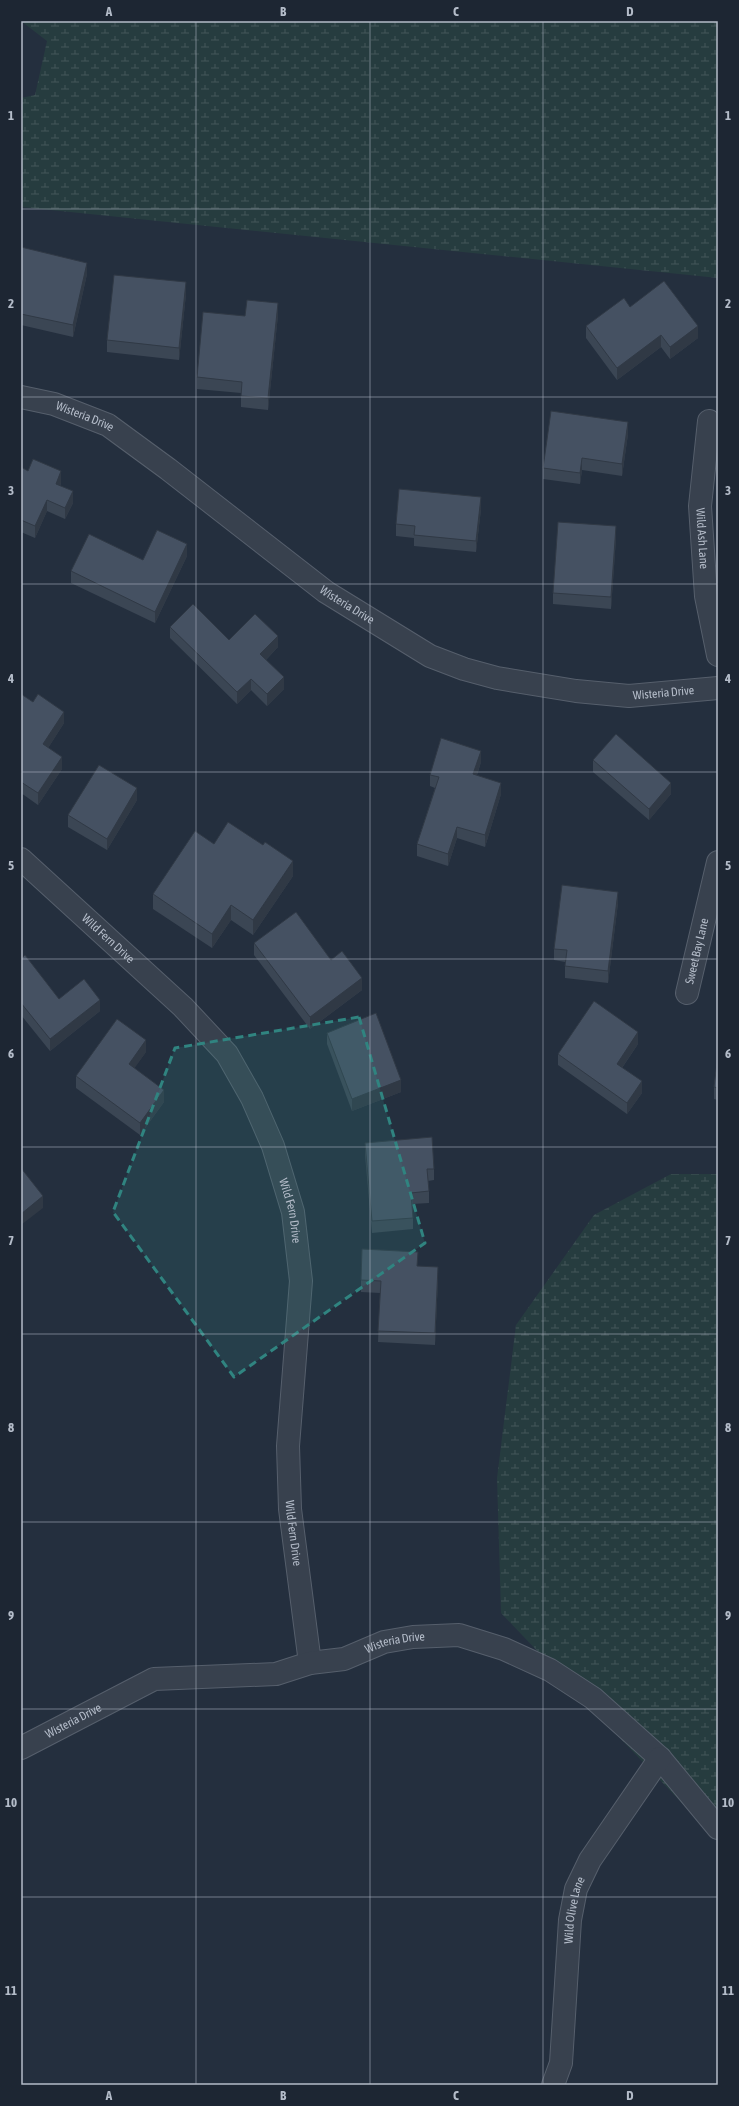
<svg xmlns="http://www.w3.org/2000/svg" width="739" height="2106" font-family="'Asap Condensed',sans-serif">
  <defs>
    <pattern id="wetland-marsh" width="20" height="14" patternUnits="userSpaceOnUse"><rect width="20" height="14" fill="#263c3f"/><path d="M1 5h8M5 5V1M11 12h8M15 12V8" fill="none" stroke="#435659"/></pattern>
  </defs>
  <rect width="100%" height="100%" fill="#242f3e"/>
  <!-- wetland -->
  <g fill="url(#wetland-marsh)">
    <path d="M 21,21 L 718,21 L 718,278 L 21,207 L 21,98 L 35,95 L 47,41 Z"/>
    <path d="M 671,1174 L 718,1174 L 718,1841 L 501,1613 L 497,1478 L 516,1325 L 594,1215 Z"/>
  </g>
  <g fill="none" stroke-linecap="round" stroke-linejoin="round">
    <defs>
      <g id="minor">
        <path id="s1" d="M 21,397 L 54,404 L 108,425 L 168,469 L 326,592 L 430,656 L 464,669 L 497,678 L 576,691 L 629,696 L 718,688"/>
        <path id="s2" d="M 709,421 L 700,506 L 706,596 L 718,655"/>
        <path id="s3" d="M 21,859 L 183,1007 L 227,1054 L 252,1098 L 273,1146 L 293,1212 L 301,1281 L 288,1446 L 290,1509 L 310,1663"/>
        <path id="s4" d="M 687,993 L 718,862"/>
        <path id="s5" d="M 21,1748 L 154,1679 L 276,1674 L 310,1663 L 344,1659 L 384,1642 L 413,1637 L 459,1635 L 504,1649 L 550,1670 L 593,1698 L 660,1758 L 718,1828"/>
        <path id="s6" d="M 553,2085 L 561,2063 L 570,1920 L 576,1889 L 590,1860 L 660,1758"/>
      </g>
    </defs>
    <!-- minor casing -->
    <use href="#minor" stroke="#565f6c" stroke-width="24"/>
    <!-- minor -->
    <use href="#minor" stroke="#38414e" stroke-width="22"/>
  </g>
  <!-- wall -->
  <g fill="#3b4654">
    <path d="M 21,247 L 87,274 L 73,337 L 21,325 Z"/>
    <path d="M 186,294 L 179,360 L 107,352 L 107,340 Z"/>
    <path d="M 630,307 L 698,338 L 670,359 L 661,347 L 617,380 L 586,338 L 586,326 Z"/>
    <path d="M 278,315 L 268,410 L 241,407 L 241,393 L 197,389 L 197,377 L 245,316 Z"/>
    <path d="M 628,434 L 622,476 L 582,470 L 580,484 L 543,479 L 543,468 Z"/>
    <path d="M 21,467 L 28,471 L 61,483 L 60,486 L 73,503 L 65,519 L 47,511 L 35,538 L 21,532 Z"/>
    <path d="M 481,509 L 476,552 L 414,546 L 414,538 L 396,536 L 396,524 Z"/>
    <path d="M 616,538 L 611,609 L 553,604 L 553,593 Z"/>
    <path d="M 187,556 L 155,623 L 71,583 L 71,571 L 143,560 Z"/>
    <path d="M 170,627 L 229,640 L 278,647 L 266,660 L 284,689 L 267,706 L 251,690 L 237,704 L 170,638 Z"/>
    <path d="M 21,694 L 64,723 L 48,748 L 62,769 L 38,805 L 21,793 Z"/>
    <path d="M 593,760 L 671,794 L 649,820 L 593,772 Z"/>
    <path d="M 481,762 L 477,775 L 501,794 L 485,847 L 457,838 L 448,866 L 417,856 L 417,844 L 435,788 L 430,786 L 430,775 Z"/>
    <path d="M 137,800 L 107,850 L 68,827 L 68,815 Z"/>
    <path d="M 214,844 L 293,876 L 253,935 L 231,920 L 212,948 L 153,909 L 153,894 Z"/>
    <path d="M 618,903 L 608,983 L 565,978 L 565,962 L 554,960 L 554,949 Z"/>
    <path d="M 254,943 L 331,960 L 362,990 L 310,1029 L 254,955 Z"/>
    <path d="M 21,959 L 59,999 L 100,1011 L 50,1051 L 21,1015 Z"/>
    <path d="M 327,1033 L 401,1092 L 352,1111 L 327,1044 Z"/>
    <path d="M 638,1044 L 622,1068 L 642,1093 L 627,1114 L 558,1065 L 558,1054 Z"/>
    <path d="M 146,1052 L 134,1068 L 164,1102 L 140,1135 L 76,1088 L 76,1076 Z"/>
    <path d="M 718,1055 L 718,1100 L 714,1099 L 714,1087 Z"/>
    <path d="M 365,1143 L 434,1169 L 434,1180 L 428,1181 L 429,1191 L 429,1203 L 412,1204 L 413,1218 L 413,1229 L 372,1233 L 365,1155 Z"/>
    <path d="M 417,1266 L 438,1279 L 435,1345 L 378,1342 L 380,1293 L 361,1292 L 361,1280 Z"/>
  </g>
  <!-- shaded-wall -->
  <g fill="#303945">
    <path d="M 87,263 L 87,274 L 73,337 L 73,325 Z"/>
    <path d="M 186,282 L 186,294 L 179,360 L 179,348 Z"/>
    <path d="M 278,303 L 278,315 L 268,410 L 268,398 Z"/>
    <path d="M 698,326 L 698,338 L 670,359 L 670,347 Z"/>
    <path d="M 661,335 L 661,347 L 617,380 L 617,368 Z"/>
    <path d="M 628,422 L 628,434 L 622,476 L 622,464 Z"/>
    <path d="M 582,458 L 582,470 L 580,484 L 580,473 Z"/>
    <path d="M 61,471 L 61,483 L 56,495 L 56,484 Z"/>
    <path d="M 73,491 L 73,503 L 65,519 L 65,508 Z"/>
    <path d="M 481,497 L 481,509 L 476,552 L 476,541 Z"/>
    <path d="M 47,500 L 47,511 L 35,538 L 35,526 Z"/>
    <path d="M 616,526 L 616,538 L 611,609 L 611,597 Z"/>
    <path d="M 187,544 L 187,556 L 155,623 L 155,612 Z"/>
    <path d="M 278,636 L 278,647 L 260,666 L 260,654 Z"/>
    <path d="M 284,677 L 284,689 L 267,706 L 267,694 Z"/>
    <path d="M 251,679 L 251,690 L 237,704 L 237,692 Z"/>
    <path d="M 64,712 L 64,723 L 43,756 L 43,744 Z"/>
    <path d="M 481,751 L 481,762 L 473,786 L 473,774 Z"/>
    <path d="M 62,757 L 62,769 L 38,805 L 38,793 Z"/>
    <path d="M 501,783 L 501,794 L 485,847 L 485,835 Z"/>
    <path d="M 671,783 L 671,794 L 649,820 L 649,809 Z"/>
    <path d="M 137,788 L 137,800 L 107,850 L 107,839 Z"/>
    <path d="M 457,827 L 457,838 L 448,866 L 448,854 Z"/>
    <path d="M 293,861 L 293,876 L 253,935 L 253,920 Z"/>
    <path d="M 618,892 L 618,903 L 608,983 L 608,971 Z"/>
    <path d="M 231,905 L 231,920 L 212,948 L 212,934 Z"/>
    <path d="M 362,978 L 362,990 L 310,1029 L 310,1017 Z"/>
    <path d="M 100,1000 L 100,1011 L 50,1051 L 50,1039 Z"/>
    <path d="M 638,1032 L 638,1044 L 617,1075 L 617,1064 Z"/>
    <path d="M 146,1040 L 146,1052 L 129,1076 L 129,1064 Z"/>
    <path d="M 401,1080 L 401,1092 L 352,1111 L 352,1099 Z"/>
    <path d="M 642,1081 L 642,1093 L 627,1114 L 627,1103 Z"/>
    <path d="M 164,1090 L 164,1102 L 140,1135 L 140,1123 Z"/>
    <path d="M 43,1196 L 43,1208 L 21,1225 L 21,1214 Z"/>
    <path d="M 438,1267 L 438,1279 L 435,1345 L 435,1333 Z"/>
  </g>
  <!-- building -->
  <g fill="#455162" stroke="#303945">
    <path d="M 21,247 L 87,263 L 73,325 L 21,314 Z"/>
    <path d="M 114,275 L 186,282 L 179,348 L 107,340 Z"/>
    <path d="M 664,281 L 698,326 L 670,347 L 661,335 L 617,368 L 586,326 L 624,298 L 630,307 Z"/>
    <path d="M 247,300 L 278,303 L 268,398 L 241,396 L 242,382 L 197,377 L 203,312 L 245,316 Z"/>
    <path d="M 551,411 L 628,422 L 622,464 L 582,458 L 580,473 L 543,468 Z"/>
    <path d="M 33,459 L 61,471 L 56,484 L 73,491 L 65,508 L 47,500 L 35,526 L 21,520 L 21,467 L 28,471 Z"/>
    <path d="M 399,489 L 481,497 L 476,541 L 414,535 L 415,526 L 396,524 Z"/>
    <path d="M 558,522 L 616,526 L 611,597 L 553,593 Z"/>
    <path d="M 157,530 L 187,544 L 155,612 L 71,571 L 89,534 L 143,560 Z"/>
    <path d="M 193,604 L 229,640 L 255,614 L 278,636 L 260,654 L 284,677 L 267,694 L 251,679 L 237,692 L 170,627 Z"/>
    <path d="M 21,694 L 33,702 L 38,694 L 64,712 L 43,744 L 62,757 L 38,793 L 21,782 Z"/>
    <path d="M 616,734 L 671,783 L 649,809 L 593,760 Z"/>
    <path d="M 441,738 L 481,751 L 473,774 L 501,783 L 485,835 L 457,827 L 448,854 L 417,844 L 439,777 L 430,775 Z"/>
    <path d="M 99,765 L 137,788 L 107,839 L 68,815 Z"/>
    <path d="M 228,822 L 263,845 L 265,842 L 293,861 L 253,920 L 231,905 L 212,934 L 153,894 L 195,831 L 214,844 Z"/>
    <path d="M 562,885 L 618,892 L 608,971 L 565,966 L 567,950 L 554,949 Z"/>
    <path d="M 296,912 L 331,960 L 342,951 L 362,978 L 310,1017 L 254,943 Z"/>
    <path d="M 25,955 L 59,999 L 84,979 L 100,1000 L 50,1039 L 21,1003 L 21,959 Z"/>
    <path d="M 594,1001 L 638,1032 L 617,1064 L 642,1081 L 627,1103 L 558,1054 Z"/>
    <path d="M 376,1013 L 401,1080 L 352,1099 L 327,1033 Z"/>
    <path d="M 117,1019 L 146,1040 L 129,1064 L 164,1090 L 140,1123 L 76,1076 Z"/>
    <path d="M 718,1055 L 718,1088 L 714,1087 Z"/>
    <path d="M 432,1137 L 434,1169 L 427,1169 L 429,1191 L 411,1193 L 413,1218 L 372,1221 L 365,1143 Z"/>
    <path d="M 21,1168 L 43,1196 L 21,1214 Z"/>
    <path d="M 362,1249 L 418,1252 L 417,1266 L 438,1267 L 435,1333 L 378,1331 L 381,1281 L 361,1280 Z"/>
  </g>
  <!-- marked area -->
  <path fill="#308480" fill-opacity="0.2" stroke="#308480" stroke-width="3" stroke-dasharray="8 5" stroke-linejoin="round" d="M 359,1017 L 425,1243 L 234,1377 L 113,1212 L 175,1048 Z"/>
  <!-- grid -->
  <path fill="none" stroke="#b4bcc9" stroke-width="1" stroke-opacity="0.55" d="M 196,21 L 196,2085M 370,21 L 370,2085M 543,21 L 543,2085M 21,209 L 718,209M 21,397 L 718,397M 21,584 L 718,584M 21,772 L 718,772M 21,959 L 718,959M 21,1147 L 718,1147M 21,1334 L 718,1334M 21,1522 L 718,1522M 21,1709 L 718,1709M 21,1897 L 718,1897"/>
  <g text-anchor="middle" stroke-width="3" stroke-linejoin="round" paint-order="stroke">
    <!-- street labels -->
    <g font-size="12" fill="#b4bcc9" stroke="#1d2633">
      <text dy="4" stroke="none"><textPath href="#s1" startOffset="67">Wisteria Drive</textPath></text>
      <text dy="4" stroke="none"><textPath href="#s2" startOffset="118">Wild Ash Lane</textPath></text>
      <text dy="4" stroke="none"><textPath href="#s1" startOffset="391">Wisteria Drive</textPath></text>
      <text dy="4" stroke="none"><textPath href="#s1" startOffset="727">Wisteria Drive</textPath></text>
      <text dy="4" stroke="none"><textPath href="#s3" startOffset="118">Wild Fern Drive</textPath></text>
      <text dy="4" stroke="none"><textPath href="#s4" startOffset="43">Sweet Bay Lane</textPath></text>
      <text dy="4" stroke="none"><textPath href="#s3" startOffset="454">Wild Fern Drive</textPath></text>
      <text dy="4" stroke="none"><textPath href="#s3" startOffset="778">Wild Fern Drive</textPath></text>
      <text dy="4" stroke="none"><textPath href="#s5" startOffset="396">Wisteria Drive</textPath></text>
      <text dy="4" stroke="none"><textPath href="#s5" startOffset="59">Wisteria Drive</textPath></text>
      <text dy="4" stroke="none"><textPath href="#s6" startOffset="177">Wild Olive Lane</textPath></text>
    </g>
  </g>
  <!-- border -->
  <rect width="739" height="2106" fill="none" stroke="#1d2633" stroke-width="44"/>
  <rect x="22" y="22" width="695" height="2062" fill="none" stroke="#b4bcc9" stroke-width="1.5"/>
  <g font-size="13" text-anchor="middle" font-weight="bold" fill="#b4bcc9">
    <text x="109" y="16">A</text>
    <text x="283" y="16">B</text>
    <text x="456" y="16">C</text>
    <text x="630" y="16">D</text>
    <text x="11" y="120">1</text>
    <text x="728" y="120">1</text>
    <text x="11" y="308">2</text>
    <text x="728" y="308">2</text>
    <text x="11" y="495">3</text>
    <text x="728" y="495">3</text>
    <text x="11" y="683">4</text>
    <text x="728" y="683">4</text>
    <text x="11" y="870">5</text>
    <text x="728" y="870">5</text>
    <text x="11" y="1058">6</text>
    <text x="728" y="1058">6</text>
    <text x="11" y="1245">7</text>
    <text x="728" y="1245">7</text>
    <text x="11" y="1432">8</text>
    <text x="728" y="1432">8</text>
    <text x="11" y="1620">9</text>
    <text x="728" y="1620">9</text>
    <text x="11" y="1807">10</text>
    <text x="728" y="1807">10</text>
    <text x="11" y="1995">11</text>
    <text x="728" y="1995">11</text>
    <text x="109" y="2100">A</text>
    <text x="283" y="2100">B</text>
    <text x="456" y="2100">C</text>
    <text x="630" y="2100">D</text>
  </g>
</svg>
